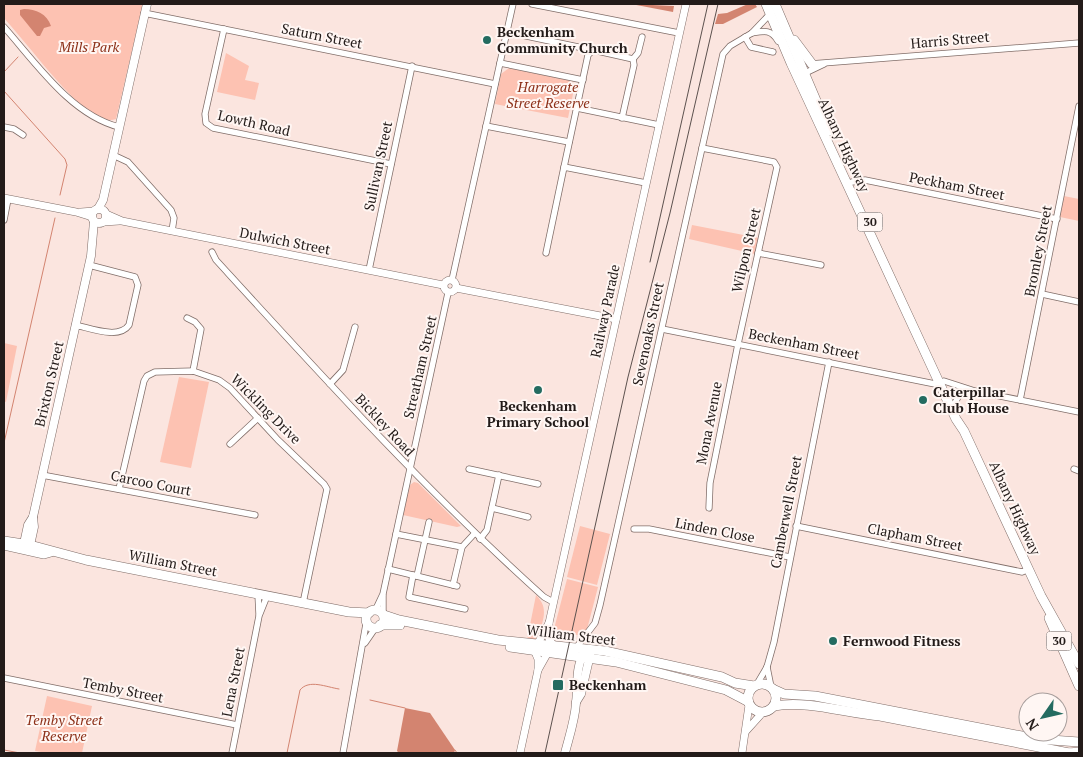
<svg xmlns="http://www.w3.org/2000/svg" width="1083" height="757" font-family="'PT Serif',serif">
  <rect width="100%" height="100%" fill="#fbe5df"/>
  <!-- green -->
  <g fill="#fdc2b2">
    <path d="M 4,4 L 143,4 L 116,119 C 105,123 92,114 84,108 C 55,82 30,47 4,18 Z"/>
    <path d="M 226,53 L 249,66 L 245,80 L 259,83 L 255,100 L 217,92 Z"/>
    <path d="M 509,68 L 572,81 L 574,89 L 568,118 L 495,104 L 501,74 Z"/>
    <path d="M 1064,196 L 1079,199 L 1079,221 L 1060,217 Z"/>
    <path d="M 692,225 L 759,238 L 755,254 L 689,239 Z"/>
    <path d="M 4,343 L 17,346 L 6,402 L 4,401 Z"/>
    <path d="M 179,377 L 209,382 L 191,468 L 160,462 Z"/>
    <path d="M 414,482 L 418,483 L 461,526 L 457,527 L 403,515 L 410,485 Z"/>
    <path d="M 580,526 L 610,534 L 597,585 L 567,577 Z"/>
    <path d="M 567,579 L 598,587 L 585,637 L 554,629 Z"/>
    <path d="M 536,595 C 550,609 542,620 539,637 L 536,640 L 527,640 Z"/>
    <path d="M 47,696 L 92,706 L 82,753 L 47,753 L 35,751 Z"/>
  </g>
  <!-- water -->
  <g fill="#d38470">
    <path d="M 631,4 L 674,6 L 673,12 Z"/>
    <path d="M 748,4 L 755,4 L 757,7 L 723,24 L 715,24 L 718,14 L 727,13 Z"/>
    <path d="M 24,9 C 36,9 47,14 51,26 L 44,28 L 40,36 L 37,36 L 20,15 L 20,10 Z"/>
    <path d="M 405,708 L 430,713 L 455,750 L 454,753 L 399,753 L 397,751 Z"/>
  </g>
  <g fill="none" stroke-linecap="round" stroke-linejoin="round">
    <!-- stream -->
    <g stroke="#d38470" stroke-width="1">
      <path d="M 4,72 L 18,57"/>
      <path d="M 4,91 L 65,159 L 67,165 L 60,195"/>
      <path d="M 4,443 L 55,218"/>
      <path d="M 370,700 L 405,708"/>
      <path d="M 4,750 L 20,753"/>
      <path d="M 455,750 L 457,753"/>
      <path d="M 287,753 L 300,690 C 309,679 326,687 339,689"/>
    </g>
    <defs>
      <g id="minor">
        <path d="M 532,4 L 679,33"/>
        <path d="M 144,13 L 495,84"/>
        <path d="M 4,27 C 36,63 71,115 119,127"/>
        <path d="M 224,29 L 205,114 L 206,123 L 213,128 L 391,164"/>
        <path d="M 507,32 L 583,48 L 590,52"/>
        <path d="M 752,33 C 764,31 771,29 778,41"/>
        <path d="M 745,37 L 751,47 L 773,52"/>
        <path d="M 633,59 L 638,53 L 642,37"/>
        <path d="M 500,63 L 583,80"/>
        <path d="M 810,64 L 1079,43"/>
        <path d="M 803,74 L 824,64"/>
        <path d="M 577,108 L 659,125"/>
        <path d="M 486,126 L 569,142"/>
        <path d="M 4,127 L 14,129 L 23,135"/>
        <path d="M 702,148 L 774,162 L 777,167 L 738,344 L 710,483 L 709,508"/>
        <path d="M 113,155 L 128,162 L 171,210 L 174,218 L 172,231"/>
        <path d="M 564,167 L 588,55 L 593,50 L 633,59 L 634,65 L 622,118"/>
        <path d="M 852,182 L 865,180 L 1057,219"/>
        <path d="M 4,220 L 8,199"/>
        <path d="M 212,252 L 216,260 C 322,376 427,492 544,597 L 553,602"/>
        <path d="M 546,253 L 564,167 L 646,183"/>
        <path d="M 758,253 L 821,265"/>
        <path d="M 369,270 L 412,66"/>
        <path d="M 452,280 L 513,4"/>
        <path d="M 1042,294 L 1079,302"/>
        <path d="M 187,318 L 195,322 L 201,329 L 193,371"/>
        <path d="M 75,325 C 90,328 119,340 129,325 L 138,285 L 135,277 L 89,265"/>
        <path d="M 662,329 L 940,385"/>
        <path d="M 944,381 L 975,391 L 1079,412"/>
        <path d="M 330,384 L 343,370 L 355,327"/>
        <path d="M 1020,400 L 1079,106"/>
        <path d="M 955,403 L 960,393 L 970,392"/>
        <path d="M 230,444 L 258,418"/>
        <path d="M 469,469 L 538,484"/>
        <path d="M 1074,469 L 1079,471"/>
        <path d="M 42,475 L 255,515"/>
        <path d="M 119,489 L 144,381 L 147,376 L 155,372 L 193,371 L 219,380 L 230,388 L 278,440 L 324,484 L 327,489 L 303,603"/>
        <path d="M 492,508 L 528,517"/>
        <path d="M 796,526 L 1022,572 L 1029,569"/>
        <path d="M 634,529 L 649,529 L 790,557"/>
        <path d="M 396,534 L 462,547"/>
        <path d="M 480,539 L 487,530 L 499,475"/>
        <path d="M 388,569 L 457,586"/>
        <path d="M 413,575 L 409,597 L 465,609"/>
        <path d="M 417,576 L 429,522"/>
        <path d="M 453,585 L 462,547 L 474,534"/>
        <path d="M 258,594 L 259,614"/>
        <path d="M 375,611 L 383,594 L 448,293"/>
        <path d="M 383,613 L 383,596"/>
        <path d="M 365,643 L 376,627"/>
        <path d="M 576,648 L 595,623 L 600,605 L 723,54 L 730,46 L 752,33 L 770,14"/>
        <path d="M 767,667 L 771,687"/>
        <path d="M 4,678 L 237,725"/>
        <path d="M 757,684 L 767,667 L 774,642 L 829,362"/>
        <path d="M 232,753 L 259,616 L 267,596"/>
        <path d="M 343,753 L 366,624"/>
      </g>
      <g id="tertiary">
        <path d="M 4,198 L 76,212 L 92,217"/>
        <path d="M 81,212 L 94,211"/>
        <path d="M 106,214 L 122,221 L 443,285"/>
        <path d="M 104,222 L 119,221"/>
        <circle cx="450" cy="286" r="6"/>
        <path d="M 456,288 L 616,319"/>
        <path d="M 549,623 L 549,639 L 555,647"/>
        <path d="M 537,645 L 549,623 L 686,4"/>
        <path d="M 538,670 L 547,654"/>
        <path d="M 746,731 L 763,712"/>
        <path d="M 520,753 L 538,670 L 538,659 L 535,652"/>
        <path d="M 742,753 L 749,705"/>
      </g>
      <g id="secondary">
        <circle cx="99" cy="216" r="7"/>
        <path d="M 98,209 L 103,200 L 147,4"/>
        <path d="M 23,548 L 28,525 L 33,517 L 91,256 L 94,221"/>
        <path d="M 29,550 L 34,527 L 33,517"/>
        <path d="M 576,702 L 581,694 L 590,655"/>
        <path d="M 565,753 C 569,737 575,720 576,703 C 578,687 575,668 584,653"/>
      </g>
      <g id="primary">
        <path d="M 4,541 L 30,545 L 86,560 L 349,612 L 369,613"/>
        <path d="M 4,545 L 44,554 L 51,552"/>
        <circle cx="375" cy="619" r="9"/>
        <path d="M 384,615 L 399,620 L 498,640 L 605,651 L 722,677 L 735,683 L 754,686"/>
        <path d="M 380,625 L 400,625"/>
        <path d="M 510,647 L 616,662 L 726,690 L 747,701"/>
        <circle cx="762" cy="698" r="14"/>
        <path d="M 773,689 L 784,694 L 815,696 L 1037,739 L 1079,742"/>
        <path d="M 774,706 C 808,700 845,713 880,716 L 1069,753 L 1079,752"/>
      </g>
      <g id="trunk">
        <path d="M 766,4 L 791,63 L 956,419 L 964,431 L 1041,596 L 1079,664"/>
        <path d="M 775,4 L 829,131"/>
        <path d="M 794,40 L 812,64"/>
        <path d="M 1049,618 L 1079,686"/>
        <path d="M 1069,753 L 1070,753"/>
      </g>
    </defs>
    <!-- minor casing -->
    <use href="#minor" stroke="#816e69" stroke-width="7"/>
    <!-- tertiary casing -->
    <use href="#tertiary" stroke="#816e69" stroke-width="8"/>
    <!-- secondary casing -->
    <use href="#secondary" stroke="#816e69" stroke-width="9"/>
    <!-- primary casing -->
    <use href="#primary" stroke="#816e69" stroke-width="10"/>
    <!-- trunk casing -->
    <use href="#trunk" stroke="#816e69" stroke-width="10"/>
    <!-- minor -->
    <use href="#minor" stroke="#fff" stroke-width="5.5"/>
    <!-- tertiary -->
    <use href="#tertiary" stroke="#fff" stroke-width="7"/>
    <!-- secondary -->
    <use href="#secondary" stroke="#fff" stroke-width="8"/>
    <!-- primary -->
    <use href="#primary" stroke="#fff" stroke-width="9"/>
    <!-- trunk -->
    <use href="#trunk" stroke="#fff" stroke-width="9"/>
    <!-- rail -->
    <g stroke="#5c514e" stroke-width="1">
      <path d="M 650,262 L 708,4"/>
      <path d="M 545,753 L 628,377 L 670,213 L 718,4"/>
    </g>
  </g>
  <!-- markers -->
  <g fill="#246b60" stroke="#fff6f3" stroke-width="2">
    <circle cx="487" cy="40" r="5"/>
    <circle cx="538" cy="390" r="5"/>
    <circle cx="923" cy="400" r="5"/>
    <circle cx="833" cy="641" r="5"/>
    <rect x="552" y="679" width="12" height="12" rx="2.5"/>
  </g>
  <g text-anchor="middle" stroke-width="4" stroke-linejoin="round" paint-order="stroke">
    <!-- shield labels -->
    <g fill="#fff6f3" stroke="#655d5a" stroke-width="1">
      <rect x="857.5" y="212.5" width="25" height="19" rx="4"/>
      <rect x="1046.5" y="631.5" width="25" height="19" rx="4"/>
    </g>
    <g font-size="12" font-weight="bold" fill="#231b19">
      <text x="870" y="226">30</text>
      <text x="1059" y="645">30</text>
    </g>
    <!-- poi labels -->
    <g font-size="14" font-weight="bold" fill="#231b19" stroke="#fff6f3" text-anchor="start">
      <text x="497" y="37">Beckenham<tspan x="497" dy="16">Community Church</tspan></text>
      <text x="933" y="397">Caterpillar<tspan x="933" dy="16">Club House</tspan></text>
      <text x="538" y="411" text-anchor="middle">Beckenham<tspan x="538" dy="16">Primary School</tspan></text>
      <text x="843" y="646">Fernwood Fitness</text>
      <text x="569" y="690">Beckenham</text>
    </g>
    <!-- street labels -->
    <g font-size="14" fill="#231b19" stroke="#fff6f3">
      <text transform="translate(322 36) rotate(11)" y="5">Saturn Street</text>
      <text transform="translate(950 40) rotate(-5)" y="5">Harris Street</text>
      <text transform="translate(254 123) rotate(13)" y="5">Lowth Road</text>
      <text transform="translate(844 145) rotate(65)" y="5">Albany Highway</text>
      <text transform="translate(378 166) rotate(-78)" y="5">Sullivan Street</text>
      <text transform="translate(957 186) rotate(11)" y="5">Peckham Street</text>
      <text transform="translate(285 241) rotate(11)" y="5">Dulwich Street</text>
      <text transform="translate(746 250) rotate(-77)" y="5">Wilpon Street</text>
      <text transform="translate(1038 251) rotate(-79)" y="5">Bromley Street</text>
      <text transform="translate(605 311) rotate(-78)" y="5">Railway Parade</text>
      <text transform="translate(648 334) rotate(-78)" y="5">Sevenoaks Street</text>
      <text transform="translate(804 344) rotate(11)" y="5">Beckenham Street</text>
      <text transform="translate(420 367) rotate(-77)" y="5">Streatham Street</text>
      <text transform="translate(49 384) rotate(-77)" y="5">Brixton Street</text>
      <text transform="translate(266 409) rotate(45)" y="5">Wickling Drive</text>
      <text transform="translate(709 423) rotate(-79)" y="5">Mona Avenue</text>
      <text transform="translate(385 425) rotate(47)" y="5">Bickley Road</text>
      <text transform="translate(151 483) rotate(11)" y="5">Carcoo Court</text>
      <text transform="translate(1015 508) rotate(65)" y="5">Albany Highway</text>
      <text transform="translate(786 512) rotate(-79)" y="5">Camberwell Street</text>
      <text transform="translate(715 530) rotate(11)" y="5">Linden Close</text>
      <text transform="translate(915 537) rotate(11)" y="5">Clapham Street</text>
      <text transform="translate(173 563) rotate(11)" y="5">William Street</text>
      <text transform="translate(571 635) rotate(7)" y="5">William Street</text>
      <text transform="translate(233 682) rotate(-79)" y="5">Lena Street</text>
      <text transform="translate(123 690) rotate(11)" y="5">Temby Street</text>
    </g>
    <!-- park labels -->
    <g font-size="14" font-style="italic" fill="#8c2f17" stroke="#fff6f3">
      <text x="89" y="52">Mills Park</text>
      <text x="548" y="92">Harrogate<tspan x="548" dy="16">Street Reserve</tspan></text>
      <text x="64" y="725">Temby Street<tspan x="64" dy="16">Reserve</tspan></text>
    </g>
  </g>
  <!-- border -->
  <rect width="1083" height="757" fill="none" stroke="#231b19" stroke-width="10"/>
  <!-- north arrow -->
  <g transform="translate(1043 717) rotate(236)"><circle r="24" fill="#fff6f3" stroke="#a79e9c"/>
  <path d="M0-4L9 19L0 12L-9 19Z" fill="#246b60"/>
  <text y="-8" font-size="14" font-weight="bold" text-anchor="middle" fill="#231b19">N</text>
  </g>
</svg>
